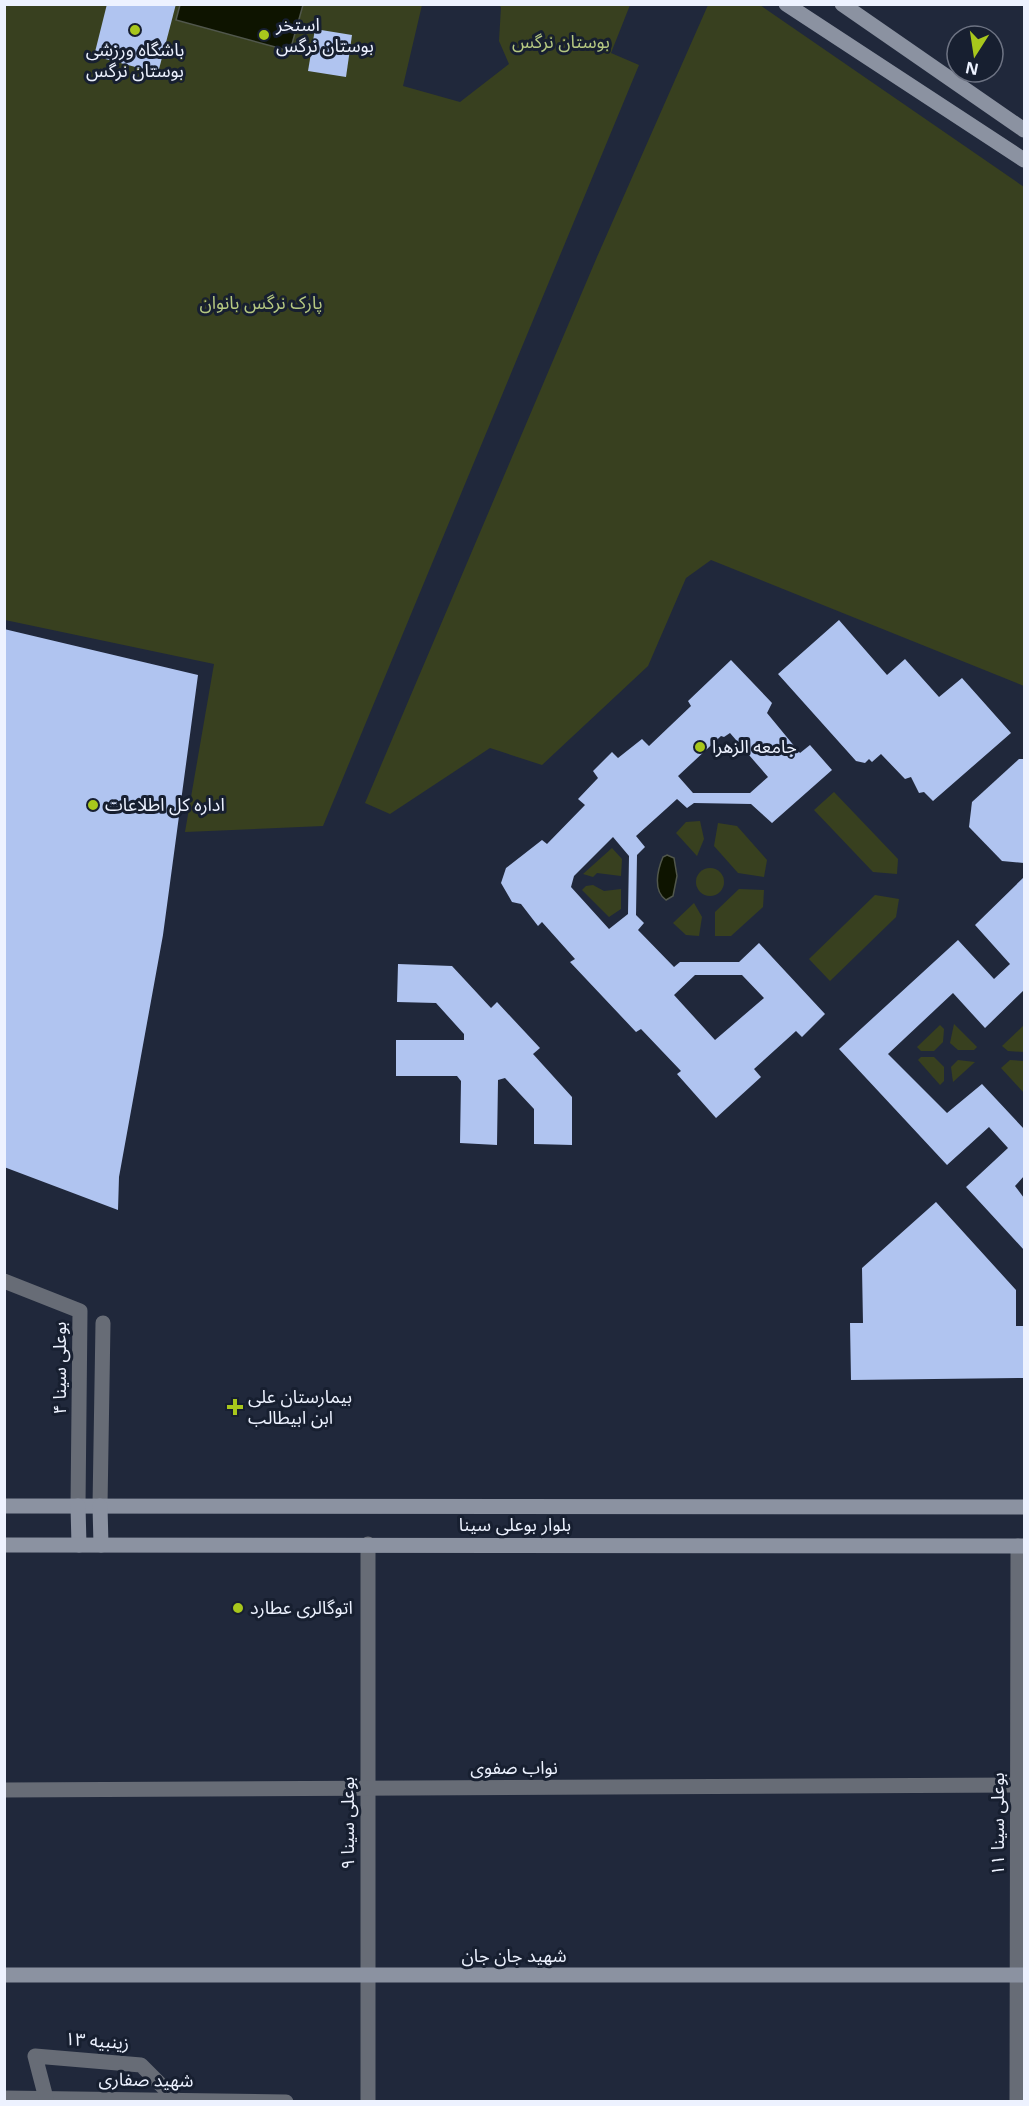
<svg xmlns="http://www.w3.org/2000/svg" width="1029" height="2106" font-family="'Noto Sans','Noto Sans Arabic',sans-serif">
  <rect width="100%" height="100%" fill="#20283b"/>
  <!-- green -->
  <g fill="#38401f">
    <path d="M 5,5 L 422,5 L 403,86 L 460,102 L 509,64 L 499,41 L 501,7 L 498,5 L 630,5 L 611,53 L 639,65 L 323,826 L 185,832 L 214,664 L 5,620 Z"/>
    <path d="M 708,5 L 760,5 L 1024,187 L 1024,686 L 711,560 L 686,578 L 648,666 L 542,765 L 490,748 L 390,814 L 365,803 L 597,257 Z"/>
    <path d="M 834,792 L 898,859 L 897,874 L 873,872 L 814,810 Z"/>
    <path d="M 700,821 L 704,839 L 697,856 L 676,833 L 686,822 Z"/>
    <path d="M 718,823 L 737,826 L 767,860 L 764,877 L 738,873 L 714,846 Z"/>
    <path d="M 612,848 L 622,859 L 621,876 L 597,873 L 593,877 L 583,874 Z"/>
    <circle cx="710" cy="882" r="14"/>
    <path d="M 593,885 L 604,891 L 621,889 L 621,909 L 609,917 L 582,890 L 586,886 Z"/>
    <path d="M 739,889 L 764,890 L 763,907 L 731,936 L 715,936 L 715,912 Z"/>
    <path d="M 875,895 L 899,899 L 896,917 L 830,981 L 809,959 Z"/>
    <path d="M 694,903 L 702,917 L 699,936 L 686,935 L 673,923 Z"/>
    <path d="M 954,1024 L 977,1047 L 974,1050 L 958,1050 L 950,1043 Z"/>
    <path d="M 940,1025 L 944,1029 L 943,1042 L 934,1051 L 921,1051 L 917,1047 Z"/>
    <path d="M 1024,1025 L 1024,1052 L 1008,1051 L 1002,1046 Z"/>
    <path d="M 921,1057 L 934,1057 L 944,1067 L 944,1081 L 940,1085 L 918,1060 Z"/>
    <path d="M 958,1060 L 975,1062 L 953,1082 L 951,1067 Z"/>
    <path d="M 1010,1060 L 1024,1061 L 1024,1093 L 1001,1068 Z"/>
  </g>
  <!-- water -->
  <g fill="#0e1400" stroke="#51574c" stroke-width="1.5">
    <path d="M 180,5 L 180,4 L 303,5 L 290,51 L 176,20 Z"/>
    <path d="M 667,855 L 674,858 L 677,876 L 673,896 L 666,900 C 653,891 657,871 663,857 Z"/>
  </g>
  <!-- building -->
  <g fill="#b0c4f0" fill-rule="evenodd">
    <path d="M 107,4 L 176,4 L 158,73 L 94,56 Z"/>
    <path d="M 315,29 L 352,35 L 346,77 L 308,71 Z"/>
    <path d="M 839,620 L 887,675 L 905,659 L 939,697 L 962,678 L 1011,733 L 933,801 L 924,792 L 919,793 L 911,777 L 905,779 L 881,754 L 872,762 L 869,759 L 865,763 L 856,761 L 778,674 Z"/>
    <path d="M 4,629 L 198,675 L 163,935 L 119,1177 L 118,1210 L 4,1167 Z"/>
    <path d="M 731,660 L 772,703 L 767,713 L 800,753 L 810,745 L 832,770 L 772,823 L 751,804 L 694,803 L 687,808 L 677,799 L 666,809 L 636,836 L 645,847 L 637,855 L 636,915 L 644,923 L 638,930 L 674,967 L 680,962 L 739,962 L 759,943 L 825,1014 L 802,1037 L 796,1031 L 754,1069 L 761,1077 L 716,1118 L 677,1074 L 681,1071 L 641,1029 L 636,1032 L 570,962 L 575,959 L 542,922 L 538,926 L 521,904 L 512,902 L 501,883 L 506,868 L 542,840 L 547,844 L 585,805 L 578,799 L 598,778 L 593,771 L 612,752 L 618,758 L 642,739 L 649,746 L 691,706 L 688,701 ZM 730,733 L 768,777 L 750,793 L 693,793 L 678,776 L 721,736 L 724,737 ZM 613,837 L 629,856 L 628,914 L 609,929 L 571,887 L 574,876 ZM 695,975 L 742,975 L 764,998 L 715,1040 L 674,995 Z"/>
    <path d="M 1019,759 L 1024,759 L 1024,863 L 1002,861 L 969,827 L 972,802 Z"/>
    <path d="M 1024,877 L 1024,990 L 985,1028 L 953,993 L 888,1054 L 947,1113 L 982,1084 L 1024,1129 L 1024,1176 L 1015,1186 L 1024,1198 L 1024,1250 L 966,1187 L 1008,1148 L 989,1127 L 947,1165 L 839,1049 L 958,940 L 994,979 L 1010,964 L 975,925 Z"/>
    <path d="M 398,964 L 452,966 L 491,1008 L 497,1002 L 540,1048 L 533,1054 L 572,1097 L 572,1145 L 534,1144 L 534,1109 L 505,1078 L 498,1080 L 497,1145 L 460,1143 L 461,1081 L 457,1076 L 396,1076 L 396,1040 L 464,1040 L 464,1034 L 436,1003 L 397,1002 Z"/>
    <path d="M 936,1202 L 1016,1290 L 1016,1326 L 1024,1326 L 1024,1378 L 851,1380 L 850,1323 L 863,1323 L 862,1268 Z"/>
  </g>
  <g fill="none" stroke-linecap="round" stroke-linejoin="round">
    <!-- street -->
    <g stroke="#676c76" stroke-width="15">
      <path d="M 4,1281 L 80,1311 L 78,1506"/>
      <path d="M 100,1506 L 103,1323"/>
      <path d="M 368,1544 L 368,2102"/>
      <path d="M 4,1790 L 1024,1785"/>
      <path d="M 4,2098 L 286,2102"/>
      <path d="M 47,2102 L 35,2056 L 141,2065 L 176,2100"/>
      <path d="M 1017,2102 L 1018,1546"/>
    </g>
    <!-- secondary -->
    <g stroke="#8b92a1" stroke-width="15">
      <path d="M 786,4 L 1024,160"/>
      <path d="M 842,4 L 1024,130"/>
      <path d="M 4,1506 L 1024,1507"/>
      <path d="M 78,1506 L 79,1545"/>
      <path d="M 100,1506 L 101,1545"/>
      <path d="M 4,1545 L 1024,1546"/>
      <path d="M 4,1975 L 1024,1975"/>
    </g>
  </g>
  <!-- markers -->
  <g fill="#a8c71c" stroke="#171f30" stroke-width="2">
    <circle cx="135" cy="30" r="6"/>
    <circle cx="264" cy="35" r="6"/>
    <circle cx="700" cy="747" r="6"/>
    <circle cx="93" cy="805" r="6"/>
    <path d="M232 1398h6v6h6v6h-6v6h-6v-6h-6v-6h6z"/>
    <circle cx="238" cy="1608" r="6"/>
  </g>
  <g text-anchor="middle" stroke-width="6" stroke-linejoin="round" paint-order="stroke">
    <!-- poi labels -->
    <g font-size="18" fill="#edf2ff" stroke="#171f30" text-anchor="start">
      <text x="276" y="31">استخر<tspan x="276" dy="21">بوستان نرگس</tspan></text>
      <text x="135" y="56" text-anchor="middle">باشگاه ورزشی<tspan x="135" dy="21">بوستان نرگس</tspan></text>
      <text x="712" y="753">جامعه الزهرا</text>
      <text x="105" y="811">اداره کل اطلاعات</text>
      <text x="248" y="1403">بیمارستان علی<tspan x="248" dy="21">ابن ابیطالب</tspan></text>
      <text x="250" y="1614">اتوگالری عطارد</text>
    </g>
    <!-- park labels -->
    <g font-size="18" fill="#b5c881" stroke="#171f30">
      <text x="561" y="48">بوستان نرگس</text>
      <text x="261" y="309">پارک نرگس بانوان</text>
    </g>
    <!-- street labels -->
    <g font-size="18" fill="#edf2ff" stroke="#171f30">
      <text transform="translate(60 1368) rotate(-90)" y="6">بوعلی سینا ۴</text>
      <text x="515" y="1531">بلوار بوعلی سینا</text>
      <text x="514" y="1774">نواب صفوی</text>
      <text transform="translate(348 1823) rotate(-90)" y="6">بوعلی سینا ۹</text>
      <text transform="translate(998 1824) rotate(-90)" y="6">بوعلی سینا ۱۱</text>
      <text x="514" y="1962">شهید جان جان</text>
      <text transform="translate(97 2041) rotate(4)" y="6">زینبیه ۱۳</text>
      <text transform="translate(146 2080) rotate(1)" y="6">شهید صفاری</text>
    </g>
  </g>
  <!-- border -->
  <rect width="1029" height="2106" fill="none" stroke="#edf2ff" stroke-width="12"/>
  <!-- north arrow -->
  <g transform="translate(975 54) rotate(192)"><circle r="28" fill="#171f30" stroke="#6d7383" stroke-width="1.5"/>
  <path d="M0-4.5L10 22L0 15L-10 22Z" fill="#a8c71c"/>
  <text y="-9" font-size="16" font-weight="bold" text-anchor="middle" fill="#edf2ff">N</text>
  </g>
</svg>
